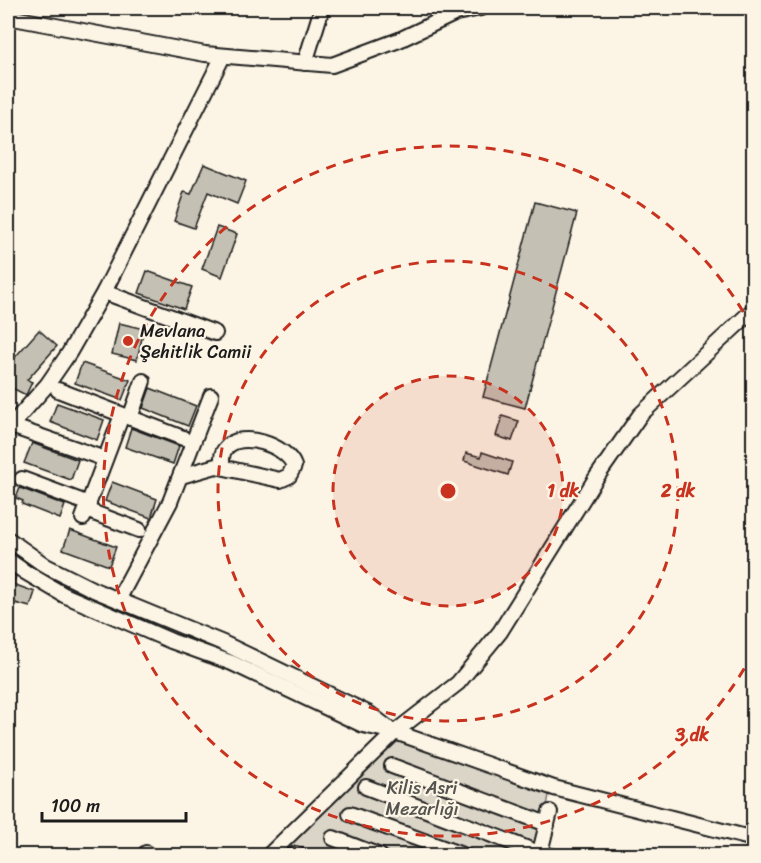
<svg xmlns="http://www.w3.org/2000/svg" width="761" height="863" font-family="Sriracha,sans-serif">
  <rect width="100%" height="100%" fill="#fcf5e5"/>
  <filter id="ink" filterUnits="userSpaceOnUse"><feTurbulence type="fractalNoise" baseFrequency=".0167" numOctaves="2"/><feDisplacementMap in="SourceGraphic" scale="12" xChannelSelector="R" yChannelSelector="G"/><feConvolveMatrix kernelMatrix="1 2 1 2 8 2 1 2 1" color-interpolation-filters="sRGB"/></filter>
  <g filter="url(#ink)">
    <!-- green -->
    <path fill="#dbd5c8" stroke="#7c7872" stroke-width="1.5" d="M 406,731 L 551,784 L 540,844 L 579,855 L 274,856 Z"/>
    <!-- building -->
    <g fill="#c4c0b3" stroke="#1c1c1c" stroke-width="1.5">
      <path d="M 204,164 L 246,181 L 237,204 L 208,192 L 194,228 L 174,221 L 184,192 L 191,194 Z"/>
      <path d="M 535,202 L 577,213 L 525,408 L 483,397 Z"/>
      <path d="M 217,227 L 237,234 L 222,277 L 202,269 Z"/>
      <path d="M 147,271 L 192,287 L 184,309 L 139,293 Z"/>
      <path d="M 119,323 L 144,329 L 137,360 L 112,354 Z"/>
      <path d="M 39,330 L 57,346 L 27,380 L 32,382 L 26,395 L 8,386 L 8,365 Z"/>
      <path d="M 82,363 L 130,380 L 122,400 L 75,383 Z"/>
      <path d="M 150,388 L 196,406 L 188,426 L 143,408 Z"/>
      <path d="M 57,403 L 104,420 L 97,440 L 50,422 Z"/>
      <path d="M 502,416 L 519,421 L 512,441 L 496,436 Z"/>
      <path d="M 131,428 L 179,446 L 173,464 L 125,447 Z"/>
      <path d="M 32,443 L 78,460 L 71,480 L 24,463 Z"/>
      <path d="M 482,452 L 512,462 L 508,475 L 464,461 L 466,453 L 481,457 Z"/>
      <path d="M 112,482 L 157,499 L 151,518 L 105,501 Z"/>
      <path d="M 20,488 L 65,505 L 60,519 L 22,504 L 23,501 L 16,498 Z"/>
      <path d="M 70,530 L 116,547 L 109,566 L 63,549 Z"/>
      <path d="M 8,573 L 16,576 L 13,584 L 35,592 L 30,607 L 8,601 L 11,592 L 8,597 Z"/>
    </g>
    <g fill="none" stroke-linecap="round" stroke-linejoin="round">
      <defs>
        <g id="minor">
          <path d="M 8,17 L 205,54 L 332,65 L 399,40 L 456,13 L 481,8"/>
          <path d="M 305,63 L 322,8"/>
          <path d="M 104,292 L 215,333"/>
          <path d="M 58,390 L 183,438"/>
          <path d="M 130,418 L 143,381"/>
          <path d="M 11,426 L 105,459"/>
          <path d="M 8,429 L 47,385 L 69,353 L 104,292 L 223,56"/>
          <path d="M 181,476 L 216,466 L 280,480 L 289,476 L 294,466 C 287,445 240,430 226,448 C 221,453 222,459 222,466"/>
          <path d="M 22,479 L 89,504"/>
          <path d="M 86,510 L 139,530"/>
          <path d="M 83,518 L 122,415"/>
          <path d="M 8,539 L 46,566 L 94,590 L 223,643 L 370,714 L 388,728"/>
          <path d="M 8,560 L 25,572 L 64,595 L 171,641 L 232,663 L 363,725 L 395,732 L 554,788 L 754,839"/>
          <path d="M 118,600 L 170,502 L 211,396"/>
          <path d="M 392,766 L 547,824"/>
          <path d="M 366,787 L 539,853"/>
          <path d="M 350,814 L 465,856"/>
          <path d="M 333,838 L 380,856"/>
          <path d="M 296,854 L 301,856"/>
          <path d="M 145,856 L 146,853"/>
          <path d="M 268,856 L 395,732 L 458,683 L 500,632 L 596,478 L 640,415 L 754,309"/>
          <path d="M 539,856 L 550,812"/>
        </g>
      </defs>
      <!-- minor casing -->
      <use href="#minor" stroke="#1c1c1c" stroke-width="18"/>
      <!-- minor -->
      <use href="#minor" stroke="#fcf5e5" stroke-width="14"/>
    </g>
  </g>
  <!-- distance rings -->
  <circle cx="448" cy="491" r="115" fill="#c8321e" fill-opacity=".12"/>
  <g fill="none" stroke="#c8321e" stroke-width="3" stroke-dasharray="10 8">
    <circle cx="448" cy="491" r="115"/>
    <circle cx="448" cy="491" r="230"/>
    <path d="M753 653A345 345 0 1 1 753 329"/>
  </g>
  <!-- markers -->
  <circle fill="#c8321e" stroke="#fcf5e5" stroke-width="2" cx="128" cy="341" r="6"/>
  <g text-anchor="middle" stroke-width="4.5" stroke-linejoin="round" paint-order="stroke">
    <!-- poi labels -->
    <g font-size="18" fill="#1c1c1c" stroke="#fcf5e5" text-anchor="start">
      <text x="140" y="337">Mevlana<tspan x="140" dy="21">Şehitlik Camii</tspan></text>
    </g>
    <!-- park labels -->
    <g font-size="18" fill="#555450" stroke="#fcf5e5">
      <text x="422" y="794">Kilis Asri<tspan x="422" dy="21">Mezarlığı</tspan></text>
    </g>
  </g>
  <circle cx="448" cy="491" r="9" fill="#c8321e" stroke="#fcf5e5" stroke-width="3"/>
  <g font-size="18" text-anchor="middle" font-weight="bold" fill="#c8321e" stroke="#fcf5e5" stroke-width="4.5" stroke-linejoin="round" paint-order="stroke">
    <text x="563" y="497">1 dk</text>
    <text x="678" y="497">2 dk</text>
    <text x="692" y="741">3 dk</text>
  </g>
  <!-- margin -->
  <rect width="761" height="863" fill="none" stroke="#fcf5e5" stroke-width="30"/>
  <rect x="15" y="15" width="731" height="833" fill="none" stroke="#1c1c1c" stroke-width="2" filter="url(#ink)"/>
  <!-- scale -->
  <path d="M42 812v9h144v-9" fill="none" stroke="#1c1c1c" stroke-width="3"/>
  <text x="51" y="812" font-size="18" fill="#1c1c1c" stroke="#fcf5e5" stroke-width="4.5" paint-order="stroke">100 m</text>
</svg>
